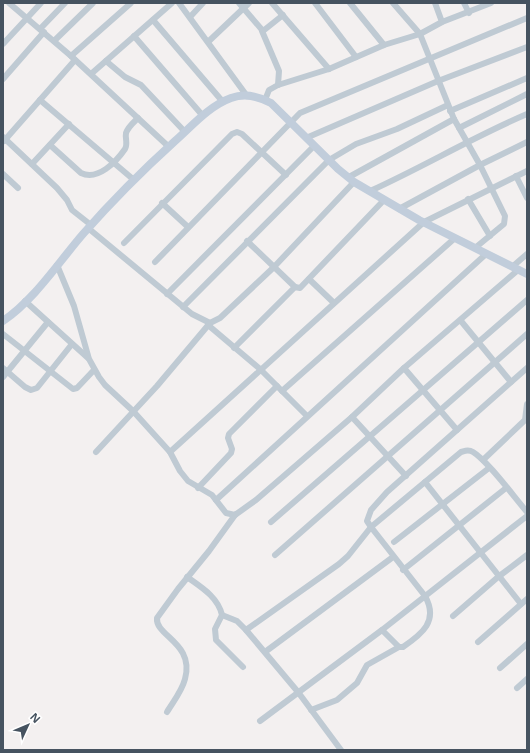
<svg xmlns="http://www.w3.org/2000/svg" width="530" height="753" font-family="'Noto Sans',sans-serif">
  <rect width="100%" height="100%" fill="#f3f0f0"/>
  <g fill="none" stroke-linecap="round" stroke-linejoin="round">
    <!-- minor -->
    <g stroke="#bfcad3" stroke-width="6">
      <path d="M 9,3 L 71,56 L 169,147"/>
      <path d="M 179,3 L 247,96"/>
      <path d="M 239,3 L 263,31 L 283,15"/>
      <path d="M 272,3 L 329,69"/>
      <path d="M 315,3 L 356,57"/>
      <path d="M 350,3 L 384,45"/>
      <path d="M 393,3 L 420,34 L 454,119 L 480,165 L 505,216 L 504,224 L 475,248"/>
      <path d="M 435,3 L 442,22"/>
      <path d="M 464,3 L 469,13"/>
      <path d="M 190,17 L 203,3"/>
      <path d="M 153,20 L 223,102"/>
      <path d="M 40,29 L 65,3"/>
      <path d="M 262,31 L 279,71 L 278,85"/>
      <path d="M 134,36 L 203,116"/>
      <path d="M 54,41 L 93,3"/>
      <path d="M 209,41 L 249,3"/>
      <path d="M 3,44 L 41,3"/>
      <path d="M 71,56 L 131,3"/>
      <path d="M 106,61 L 125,77 L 141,85 L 185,132"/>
      <path d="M 91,74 L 172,3"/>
      <path d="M 3,79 L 44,32"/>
      <path d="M 40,100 L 134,180"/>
      <path d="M 265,100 L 269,90 L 278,85 L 329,69 L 384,45 L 420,34 L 442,22 L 491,3"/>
      <path d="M 450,111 L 527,78"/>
      <path d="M 459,128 L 527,94"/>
      <path d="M 3,137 L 57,188 L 67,200 L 72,210 L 91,225"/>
      <path d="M 306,138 L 438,81 L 527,47"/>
      <path d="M 4,141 L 75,60"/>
      <path d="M 50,145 L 81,173 C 98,181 116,162 125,149 C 128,144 125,138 126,133 C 128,127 134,122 138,118"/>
      <path d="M 32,164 L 69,124"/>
      <path d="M 3,174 L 18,188"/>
      <path d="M 516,176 L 527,198"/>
      <path d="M 349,177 L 454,119"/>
      <path d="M 370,191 C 423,167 473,137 527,114"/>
      <path d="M 468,199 L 490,236"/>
      <path d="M 162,203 L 188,227"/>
      <path d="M 399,209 L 480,165 L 527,142"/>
      <path d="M 88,228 L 192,314 L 210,323 L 220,318 L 274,267 L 354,182"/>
      <path d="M 247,241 L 295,287"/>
      <path d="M 124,243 L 232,134 L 237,132 L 242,134 L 286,175"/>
      <path d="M 155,262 L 300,113 L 527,18"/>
      <path d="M 57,265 L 74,306 L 89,359 L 99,377 L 105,385 L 133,411 L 170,452 L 180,471 L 188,481 L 212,495 L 226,513 L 235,515 L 256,500 L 352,417 L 404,368 L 518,270"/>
      <path d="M 512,267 L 527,254"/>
      <path d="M 309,279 L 334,303"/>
      <path d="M 167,294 L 314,146"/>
      <path d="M 25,301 L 88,358"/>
      <path d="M 183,307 L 329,160 L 356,144 L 397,129 L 448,105"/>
      <path d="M 461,321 L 511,382"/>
      <path d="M 208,325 L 260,369 L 307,416"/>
      <path d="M 3,334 L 73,389 L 77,388 L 94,370"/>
      <path d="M 234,348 L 295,287 L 300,288 L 384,200"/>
      <path d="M 3,368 L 25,387 L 31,390 L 37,388 L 72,344"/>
      <path d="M 404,368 L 457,430"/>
      <path d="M 3,377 L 48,322"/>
      <path d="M 282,391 L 455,238"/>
      <path d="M 352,417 L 406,476"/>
      <path d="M 96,452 L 157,386 L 210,323"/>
      <path d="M 170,452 L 424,222 L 527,171"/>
      <path d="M 483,460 L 525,420 L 527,404"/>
      <path d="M 425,482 L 521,604"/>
      <path d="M 198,488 L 231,453 L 232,449 L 228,438 L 229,434 L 277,386"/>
      <path d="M 216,500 L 486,254"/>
      <path d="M 271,522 L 527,300"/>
      <path d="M 394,542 L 489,468"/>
      <path d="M 275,555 L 527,334"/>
      <path d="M 403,570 L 506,488"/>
      <path d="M 187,577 C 201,587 218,597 222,615 L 215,629 L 216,640 L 243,667"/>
      <path d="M 222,615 L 237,621 L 246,630 L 298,692 L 341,750"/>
      <path d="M 453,616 L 498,577 L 527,555"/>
      <path d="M 246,630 L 339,564 L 348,556 L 371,527 L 461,452 C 465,451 468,449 473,452 C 488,461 514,497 527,512"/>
      <path d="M 382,630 L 399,647 L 403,647 C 422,634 439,621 425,596 L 371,527 L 367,521 L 371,510 L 387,492 L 527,368"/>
      <path d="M 478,642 L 527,599"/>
      <path d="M 265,652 L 393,557"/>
      <path d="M 500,668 L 527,644"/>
      <path d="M 517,688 L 527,679"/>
      <path d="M 311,710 L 337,700 L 357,683 L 367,665 L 399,647"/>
      <path d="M 167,712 C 173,702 182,691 185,679 C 195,643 155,636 157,618 L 178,589 L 209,551 L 235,515"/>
      <path d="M 260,721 L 382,630 L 527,516"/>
    </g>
    <!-- secondary -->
    <path stroke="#c1cddb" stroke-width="8" d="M 3,321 C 35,299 58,263 83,234 C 112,201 143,170 175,141 C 192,126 209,106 231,98 C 245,93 258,96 271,103 L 338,169 L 354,182 L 419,220 L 527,274"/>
  </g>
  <!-- border -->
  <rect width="530" height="753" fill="none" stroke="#465360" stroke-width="8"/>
  <!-- north arrow -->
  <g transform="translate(28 725) rotate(46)" stroke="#ffffff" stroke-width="3" paint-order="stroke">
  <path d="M0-3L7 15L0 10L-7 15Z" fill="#465360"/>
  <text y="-6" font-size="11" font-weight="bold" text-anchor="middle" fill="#465360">N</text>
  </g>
</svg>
